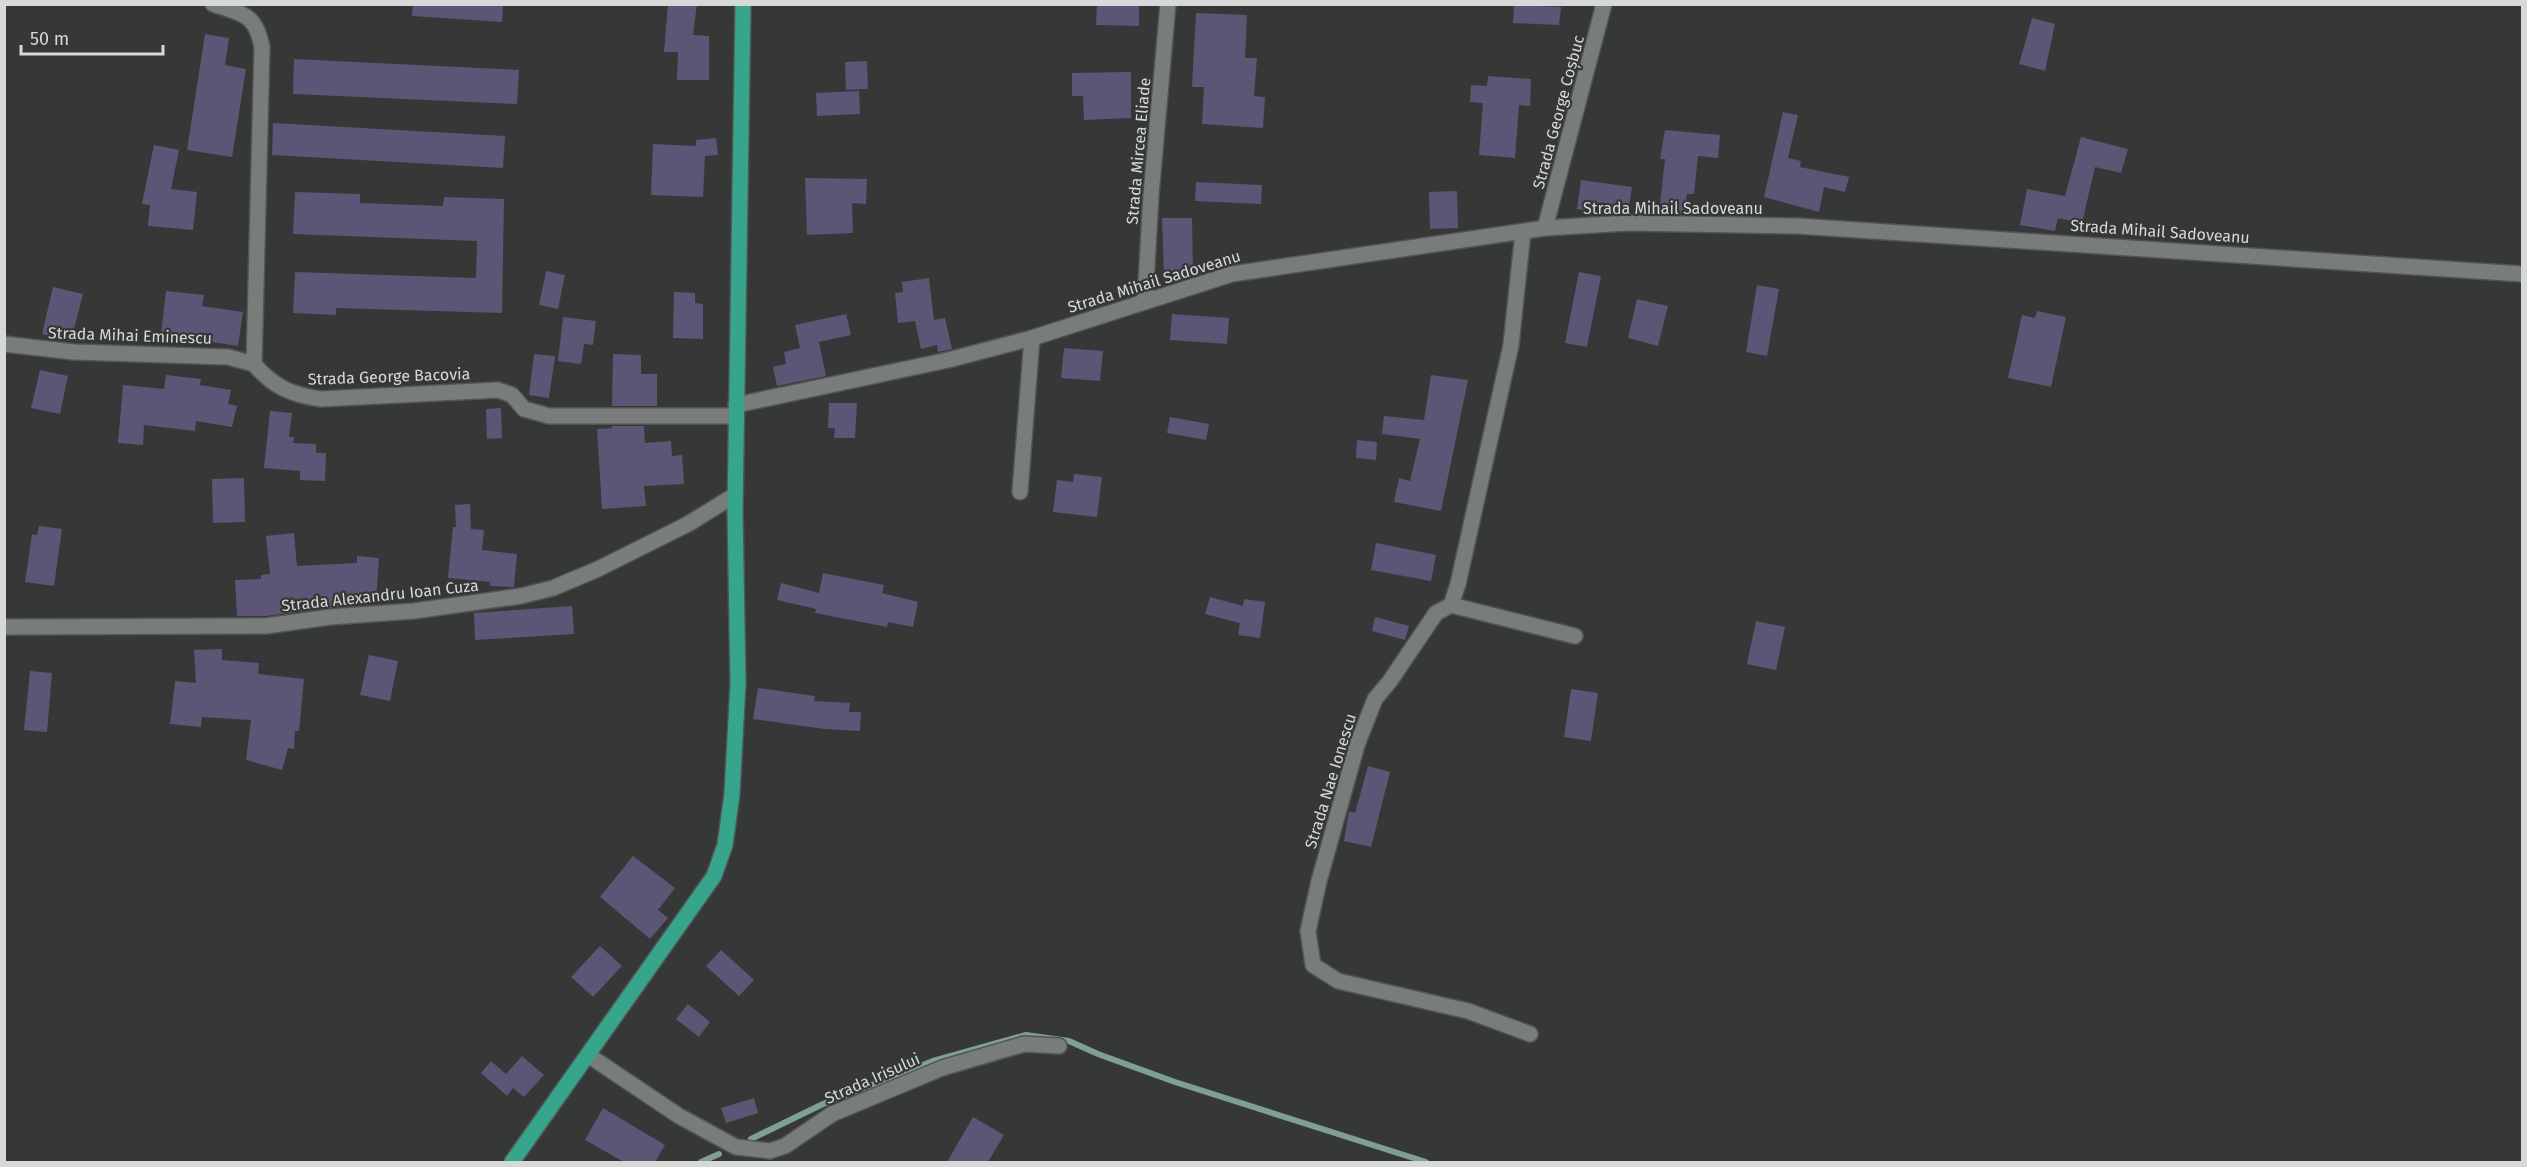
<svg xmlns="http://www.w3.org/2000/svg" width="2527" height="1167" font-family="'Fira Sans',sans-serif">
  <rect width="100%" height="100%" fill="#353837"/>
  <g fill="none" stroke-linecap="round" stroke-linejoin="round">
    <!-- stream -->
    <g stroke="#809f94" stroke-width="6">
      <path d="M 751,1139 L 823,1104 L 933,1061 L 1026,1035 L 1069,1041 L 1098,1054 L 1175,1082 L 1426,1162"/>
      <path d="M 701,1162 L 719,1154"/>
    </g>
  </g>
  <!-- building -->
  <g fill="#5c5575">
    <path d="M 413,4 L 503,4 L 502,22 L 412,16 Z"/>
    <path d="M 668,4 L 697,4 L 693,35 L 709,36 L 709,80 L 677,80 L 678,52 L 664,52 Z"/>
    <path d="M 1097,4 L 1139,4 L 1139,26 L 1096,25 Z"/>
    <path d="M 1514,5 L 1561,7 L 1559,25 L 1513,23 Z"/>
    <path d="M 1196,13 L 1247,15 L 1245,58 L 1257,58 L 1254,96 L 1265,97 L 1263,128 L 1202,124 L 1204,87 L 1192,87 Z"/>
    <path d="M 2032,18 L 2055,24 L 2045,71 L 2019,64 Z"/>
    <path d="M 205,34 L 229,38 L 225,65 L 246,69 L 232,157 L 187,150 Z"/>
    <path d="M 294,59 L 519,70 L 517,104 L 293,94 Z"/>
    <path d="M 867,61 L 868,89 L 846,90 L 845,62 Z"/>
    <path d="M 1131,72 L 1131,118 L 1084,120 L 1083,96 L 1072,96 L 1072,73 Z"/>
    <path d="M 1488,76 L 1531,79 L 1530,106 L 1519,105 L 1515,158 L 1479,155 L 1483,103 L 1470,102 L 1471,85 L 1487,86 Z"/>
    <path d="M 859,91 L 860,114 L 817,116 L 816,93 Z"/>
    <path d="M 1783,112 L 1798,115 L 1788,158 L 1801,161 L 1800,167 L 1849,177 L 1845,192 L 1824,187 L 1819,212 L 1764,197 Z"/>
    <path d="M 273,123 L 505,136 L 503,168 L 272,155 Z"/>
    <path d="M 1665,130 L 1720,135 L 1718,158 L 1698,156 L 1694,194 L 1687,194 L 1684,214 L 1659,213 L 1665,159 L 1660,159 Z"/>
    <path d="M 2081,137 L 2128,149 L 2121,173 L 2095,167 L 2082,223 L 2058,218 L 2055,231 L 2020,225 L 2027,189 L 2065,196 Z"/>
    <path d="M 716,138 L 718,155 L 705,156 L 703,197 L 651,195 L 653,144 L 696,146 L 696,140 Z"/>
    <path d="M 154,145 L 179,150 L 171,189 L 197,192 L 193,230 L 148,226 L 150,205 L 142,204 Z"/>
    <path d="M 805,178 L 867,179 L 866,204 L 852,203 L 853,233 L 807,235 Z"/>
    <path d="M 1581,180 L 1632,187 L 1628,213 L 1613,214 L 1577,209 Z"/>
    <path d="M 1196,182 L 1262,185 L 1261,204 L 1195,201 Z"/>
    <path d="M 1457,191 L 1458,228 L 1430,229 L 1429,192 Z"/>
    <path d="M 295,192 L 360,194 L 360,203 L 443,206 L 444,197 L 504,199 L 502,313 L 336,308 L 336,315 L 293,313 L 295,272 L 476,278 L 477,241 L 293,234 Z"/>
    <path d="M 1162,218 L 1192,218 L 1193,274 L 1164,275 Z"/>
    <path d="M 546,271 L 565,275 L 558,309 L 539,305 Z"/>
    <path d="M 1579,272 L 1601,276 L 1587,347 L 1565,343 Z"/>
    <path d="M 929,278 L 934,320 L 945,318 L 952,349 L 938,352 L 937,345 L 921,349 L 915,321 L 898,323 L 895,293 L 903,292 L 902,282 Z"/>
    <path d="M 1757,285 L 1779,289 L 1767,356 L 1746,352 Z"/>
    <path d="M 53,287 L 83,294 L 71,341 L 42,334 Z"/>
    <path d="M 166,291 L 204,295 L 202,306 L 243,312 L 238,346 L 161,334 Z"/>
    <path d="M 674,292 L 695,293 L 695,303 L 703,304 L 703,339 L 673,338 Z"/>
    <path d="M 1637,299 L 1668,306 L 1658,346 L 1628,338 Z"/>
    <path d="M 2037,311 L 2066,317 L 2051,387 L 2008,378 L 2022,315 L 2035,318 Z"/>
    <path d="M 846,314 L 851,335 L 819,342 L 826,376 L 777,386 L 773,367 L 786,364 L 784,352 L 800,348 L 795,325 Z"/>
    <path d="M 1172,314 L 1229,318 L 1227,344 L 1170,340 Z"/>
    <path d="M 563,317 L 596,321 L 593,345 L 584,344 L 581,364 L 558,361 Z"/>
    <path d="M 1064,348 L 1103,351 L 1100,381 L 1061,378 Z"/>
    <path d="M 534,354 L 555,356 L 549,398 L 529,395 Z"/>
    <path d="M 613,354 L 641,355 L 641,374 L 657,374 L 657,406 L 612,406 Z"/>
    <path d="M 40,370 L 68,376 L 60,414 L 31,408 Z"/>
    <path d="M 166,375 L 201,379 L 200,385 L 231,390 L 228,404 L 237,406 L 232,427 L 196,421 L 195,431 L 144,425 L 143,445 L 118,443 L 123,385 L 164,389 Z"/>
    <path d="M 1431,375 L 1468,380 L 1441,511 L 1394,502 L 1399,478 L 1410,481 L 1420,439 L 1382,434 L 1384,416 L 1424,420 Z"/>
    <path d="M 829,403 L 857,403 L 855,438 L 834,438 L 835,428 L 828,428 Z"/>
    <path d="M 501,408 L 502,438 L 487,439 L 486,409 Z"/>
    <path d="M 270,411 L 292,413 L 289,437 L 294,437 L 293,443 L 316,444 L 316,453 L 326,453 L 325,481 L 300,480 L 300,471 L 264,468 Z"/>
    <path d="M 1170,417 L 1209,424 L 1206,440 L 1167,433 Z"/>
    <path d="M 612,426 L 644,426 L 645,443 L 671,441 L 672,456 L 682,455 L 684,484 L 644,486 L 646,506 L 602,509 L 597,429 L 612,428 Z"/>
    <path d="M 1357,440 L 1377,442 L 1376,460 L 1356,458 Z"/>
    <path d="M 1074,474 L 1102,477 L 1097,517 L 1053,512 L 1057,480 L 1073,482 Z"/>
    <path d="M 244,478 L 245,522 L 213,523 L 212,479 Z"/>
    <path d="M 470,504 L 471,529 L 484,530 L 482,550 L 517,554 L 514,587 L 490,586 L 490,582 L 448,578 L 453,527 L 456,527 L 455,505 Z"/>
    <path d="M 39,526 L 62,529 L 54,586 L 25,582 L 32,534 L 37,535 Z"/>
    <path d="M 294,533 L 297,566 L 357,563 L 357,556 L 379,558 L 376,600 L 338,597 L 338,607 L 265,616 L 237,616 L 235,580 L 261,579 L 261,575 L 270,574 L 266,536 Z"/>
    <path d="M 1376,543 L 1436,555 L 1431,581 L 1371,570 Z"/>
    <path d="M 823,573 L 884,585 L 882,593 L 918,602 L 913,627 L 888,622 L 887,627 L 815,613 L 816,609 L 777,600 L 781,583 L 819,593 Z"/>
    <path d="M 1210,597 L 1243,606 L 1244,599 L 1265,602 L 1260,638 L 1238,635 L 1240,623 L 1205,614 Z"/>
    <path d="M 572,606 L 574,634 L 475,640 L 474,613 Z"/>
    <path d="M 1375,617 L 1409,626 L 1405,640 L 1372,631 Z"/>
    <path d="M 1756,621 L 1785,627 L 1776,670 L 1747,664 Z"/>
    <path d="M 222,649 L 222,660 L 259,663 L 258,674 L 304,679 L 299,731 L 295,731 L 294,749 L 288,748 L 282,770 L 246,760 L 251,720 L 202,717 L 201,727 L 170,724 L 175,681 L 196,683 L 194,650 Z"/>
    <path d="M 369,655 L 398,661 L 390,701 L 360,695 Z"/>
    <path d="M 30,671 L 52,673 L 47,732 L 24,730 Z"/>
    <path d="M 758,688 L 815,696 L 814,701 L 850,703 L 849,712 L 861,712 L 860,731 L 824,729 L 753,719 Z"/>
    <path d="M 1571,689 L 1598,693 L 1591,741 L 1564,737 Z"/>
    <path d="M 1368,766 L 1390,772 L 1371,847 L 1344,841 L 1349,811 L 1355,813 Z"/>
    <path d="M 633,856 L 675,888 L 658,910 L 668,918 L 650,939 L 600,897 Z"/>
    <path d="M 600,946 L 622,966 L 593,997 L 571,977 Z"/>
    <path d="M 721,950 L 754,980 L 739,996 L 706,966 Z"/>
    <path d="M 688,1004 L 710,1022 L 699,1037 L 676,1019 Z"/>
    <path d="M 522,1056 L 544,1075 L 524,1097 L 513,1088 L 507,1096 L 481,1073 L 491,1061 L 506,1074 Z"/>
    <path d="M 754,1098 L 758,1113 L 726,1123 L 721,1108 Z"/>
    <path d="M 603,1108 L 665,1145 L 655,1162 L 624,1162 L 585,1140 Z"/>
    <path d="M 973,1117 L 1004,1135 L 988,1162 L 947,1162 Z"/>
  </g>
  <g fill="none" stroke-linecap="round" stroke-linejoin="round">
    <defs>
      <g id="minor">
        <path d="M 213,4 C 244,15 255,13 262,47 L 254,364 C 273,387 292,395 321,399 L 498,390 L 512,395 L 524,409 L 549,416 L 736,416"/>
        <path d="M 1545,228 L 1604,4"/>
        <path d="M 1523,232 L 1511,345 L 1458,584 L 1451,605 L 1436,613 L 1390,681 L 1375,699 L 1357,745 L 1319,881 L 1308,931 L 1313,965 L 1338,981 L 1468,1011 L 1530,1034"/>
        <path d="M 1145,300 L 1151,195 L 1168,4"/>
        <path d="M 4,344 L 74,352 L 228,357 L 254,364"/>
        <path d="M 736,405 L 948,360 L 1032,338 L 1232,274 L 1545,228 L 1628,223 L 1797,226 L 2522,274"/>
        <path d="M 1020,492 L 1032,338"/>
        <path d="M 1451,605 L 1575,636"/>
        <path d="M 4,627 L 266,626 L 330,617 L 414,611 L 521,596 L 553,588 L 598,569 L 688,524 L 735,495"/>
        <path d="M 588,1055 L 679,1116 L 736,1147 L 770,1151 L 785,1146 L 832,1114 L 942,1068 L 1024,1044 L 1059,1046"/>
      </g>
      <path id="major" d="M 512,1162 L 714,876 L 725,845 L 732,794 L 738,683 L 735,511 L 743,4"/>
    </defs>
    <!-- minor casing -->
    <use href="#minor" stroke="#505452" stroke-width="18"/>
    <!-- major casing -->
    <use href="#major" stroke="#505452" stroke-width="18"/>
    <!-- minor -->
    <use href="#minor" stroke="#787c7a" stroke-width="15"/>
    <!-- major -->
    <use href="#major" stroke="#37a48c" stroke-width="15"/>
  </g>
  <g text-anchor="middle" stroke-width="4.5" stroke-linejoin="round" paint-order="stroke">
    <!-- street labels -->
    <g font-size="16" fill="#d7d9d8" stroke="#353837">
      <text transform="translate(1558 112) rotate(-75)" y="6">Strada George Coșbuc</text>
      <text transform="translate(1138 151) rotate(-85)" y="6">Strada Mircea Eliade</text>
      <text x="1673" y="214">Strada Mihail Sadoveanu</text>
      <text transform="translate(2160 231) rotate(4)" y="6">Strada Mihail Sadoveanu</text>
      <text transform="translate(1154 281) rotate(-17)" y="6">Strada Mihail Sadoveanu</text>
      <text transform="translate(130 335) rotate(2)" y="6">Strada Mihai Eminescu</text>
      <text transform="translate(389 376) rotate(-2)" y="6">Strada George Bacovia</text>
      <text transform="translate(380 595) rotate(-6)" y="6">Strada Alexandru Ioan Cuza</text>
      <text transform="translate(1330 781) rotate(-73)" y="6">Strada Nae Ionescu</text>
      <text transform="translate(872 1078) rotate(-24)" y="6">Strada Irisului</text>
    </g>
  </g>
  <!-- border -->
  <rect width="2527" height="1167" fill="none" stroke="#d7d9d8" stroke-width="12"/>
  <!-- scale -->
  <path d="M21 45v9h142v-9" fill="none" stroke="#d7d9d8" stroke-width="3"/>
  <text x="30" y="45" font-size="18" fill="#d7d9d8" stroke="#353837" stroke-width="4.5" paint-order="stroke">50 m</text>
</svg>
